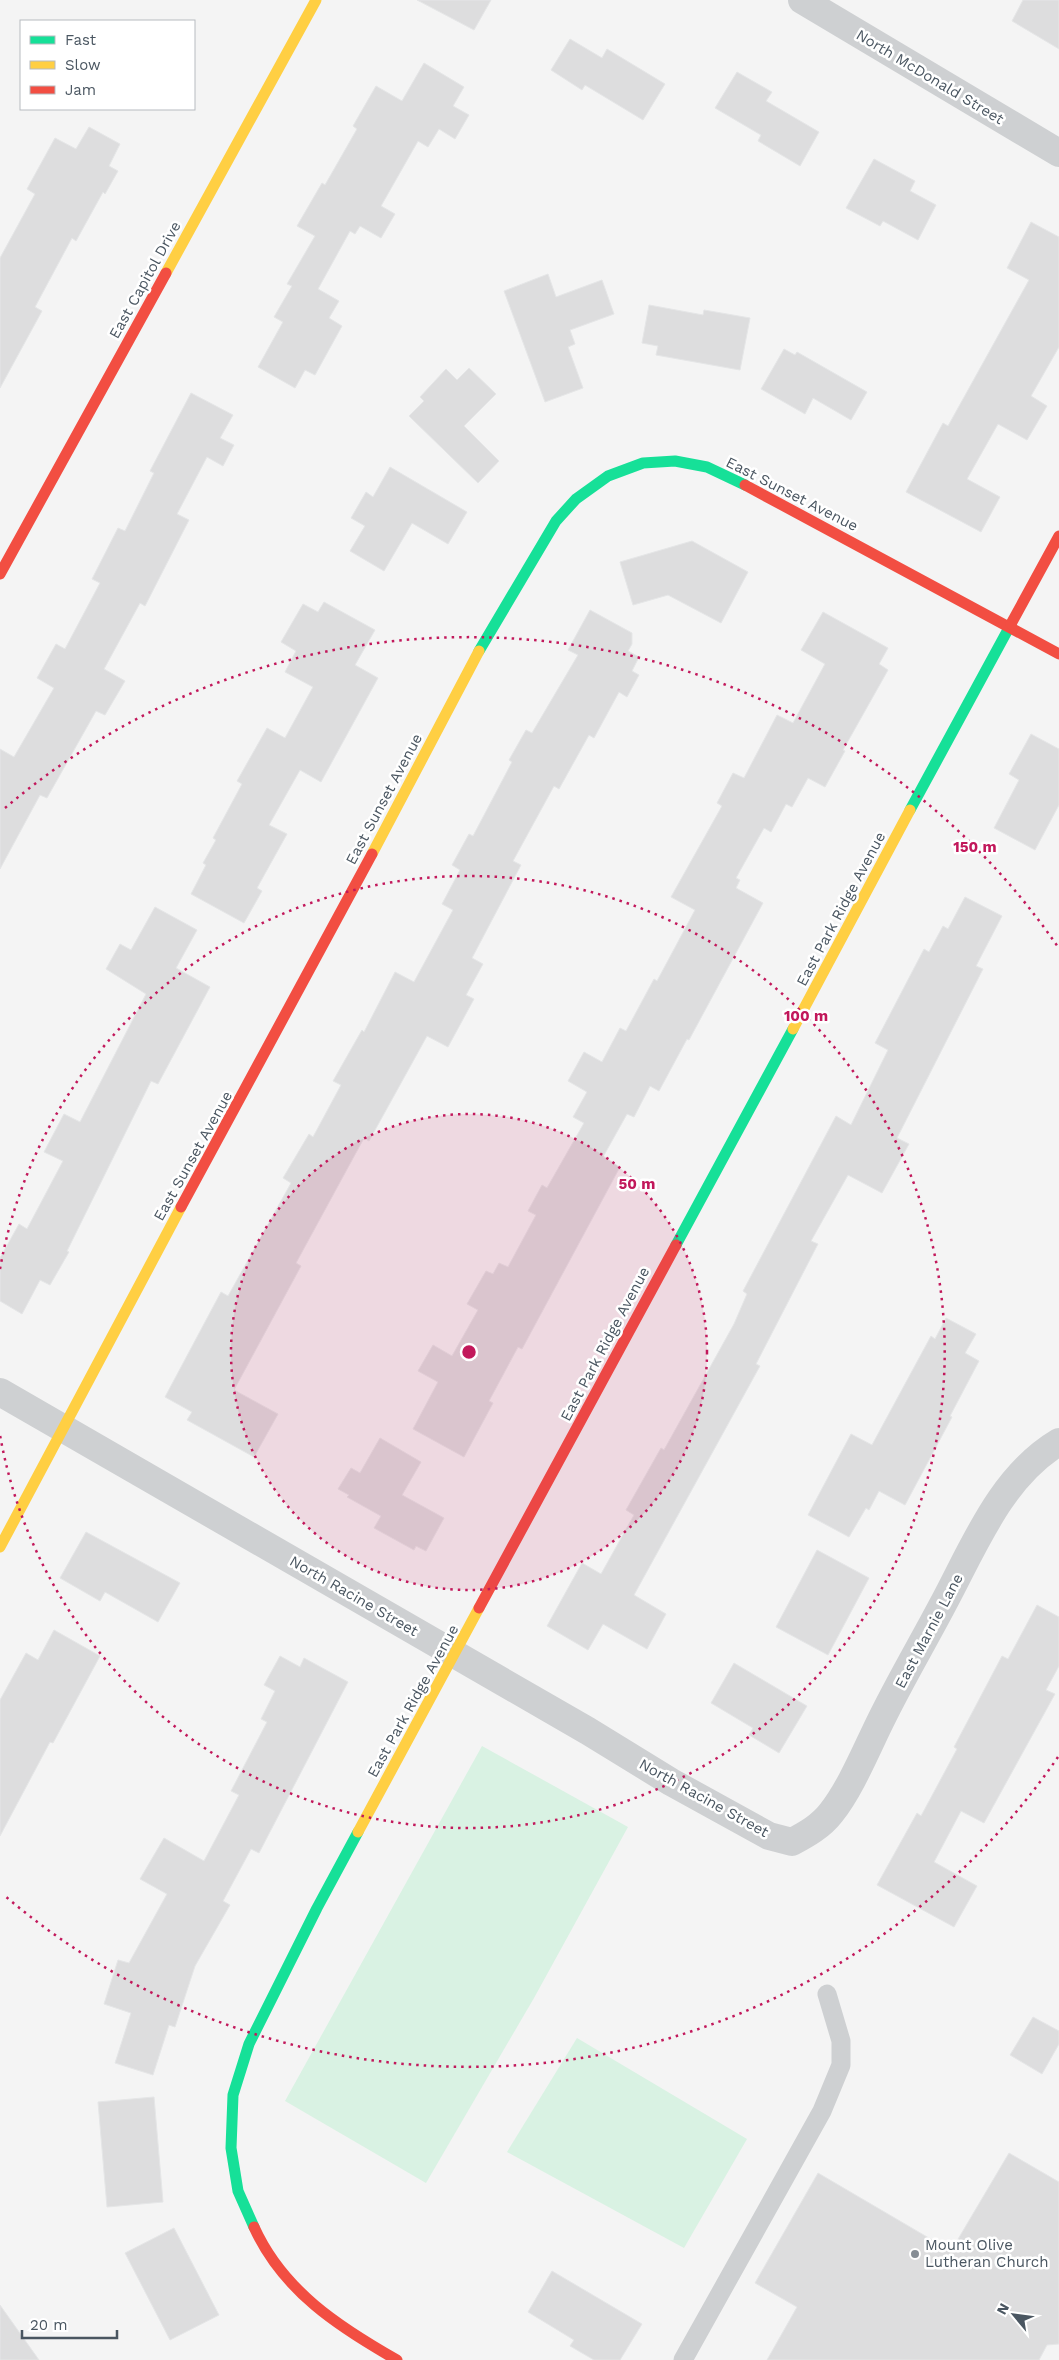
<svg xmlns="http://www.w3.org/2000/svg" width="1059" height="2360" font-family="'Work Sans',sans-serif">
  <rect width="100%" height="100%" fill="#f4f4f4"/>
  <!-- green -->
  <g fill="#d9f2e3">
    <path d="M 482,1746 L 628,1827 L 534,1998 L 426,2183 L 285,2101 Z"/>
    <path d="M 577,2038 L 747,2139 L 684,2248 L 507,2152 Z"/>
  </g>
  <!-- building -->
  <g fill="#ddddde" stroke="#e5e6e7">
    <path d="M 417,0 L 491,0 L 474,30 Z"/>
    <path d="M 1023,0 L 1059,0 L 1059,49 L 1012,21 Z"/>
    <path d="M 570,39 L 602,58 L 607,49 L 665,84 L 643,120 L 585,85 L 582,90 L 551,70 Z"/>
    <path d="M 424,63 L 464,87 L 453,106 L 469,115 L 455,139 L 439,129 L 428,147 L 418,141 L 381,206 L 395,214 L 381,238 L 360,226 L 355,234 L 350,231 L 318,289 L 339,301 L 329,318 L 342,326 L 315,375 L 305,370 L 295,388 L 258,367 L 283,322 L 274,317 L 292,286 L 287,284 L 315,236 L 297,226 L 322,183 L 325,185 L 357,129 L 353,126 L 376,86 L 402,101 Z"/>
    <path d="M 737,72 L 772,92 L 766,101 L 819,132 L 800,166 L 758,141 L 761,135 L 715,108 Z"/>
    <path d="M 89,127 L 120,144 L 109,166 L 118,171 L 105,194 L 103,192 L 76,241 L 72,238 L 35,307 L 42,311 L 0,388 L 0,258 L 35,194 L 27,189 L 55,138 L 76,149 Z"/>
    <path d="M 874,159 L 915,181 L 910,191 L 936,205 L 918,240 L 883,221 L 880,226 L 846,208 Z"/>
    <path d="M 1031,222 L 1059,237 L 1059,347 L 1031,396 L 1047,406 L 1027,440 L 998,424 L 967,479 L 1000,497 L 981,532 L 906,492 L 943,423 L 948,426 L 1029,280 L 1007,268 Z"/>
    <path d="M 548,274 L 556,297 L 602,280 L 614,314 L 570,330 L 575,344 L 568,347 L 583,388 L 545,402 L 504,291 Z"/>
    <path d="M 649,305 L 703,315 L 704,310 L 750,318 L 740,370 L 656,355 L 658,346 L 642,343 Z"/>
    <path d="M 784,349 L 795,355 L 797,352 L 867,392 L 851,420 L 813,398 L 805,414 L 761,389 Z"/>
    <path d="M 469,368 L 496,394 L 464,426 L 499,461 L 478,483 L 409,416 L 424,401 L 420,397 L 446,369 L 457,380 Z"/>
    <path d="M 191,393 L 233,415 L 220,438 L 234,445 L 223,466 L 207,457 L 177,514 L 189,520 L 145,606 L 140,603 L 104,669 L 125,681 L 105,715 L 96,711 L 47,798 L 40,795 L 0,869 L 0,749 L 14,757 L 54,688 L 37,678 L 56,644 L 65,649 L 100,583 L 92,579 L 118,528 L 125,531 L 154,473 L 150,471 Z"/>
    <path d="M 390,467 L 467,512 L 448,544 L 412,523 L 384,571 L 350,551 L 365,526 L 351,518 L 366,492 L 373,497 Z"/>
    <path d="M 692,541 L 748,572 L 721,623 L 668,595 L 633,605 L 620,562 Z"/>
    <path d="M 324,602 L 375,630 L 355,665 L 378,678 L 321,782 L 300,770 L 269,825 L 287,834 L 257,888 L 262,891 L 244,923 L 191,894 L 206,865 L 203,863 L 216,840 L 213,838 L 242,784 L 237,781 L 267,728 L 285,738 L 313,687 L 285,672 L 296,651 L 281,642 L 303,604 L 318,612 Z"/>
    <path d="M 590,610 L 632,633 L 632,644 L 628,651 L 639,657 L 632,671 L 639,675 L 627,697 L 619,692 L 594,738 L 589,735 L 559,789 L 554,786 L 513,861 L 521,865 L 472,958 L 483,964 L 466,995 L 474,999 L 448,1047 L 427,1036 L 369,1141 L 364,1138 L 296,1263 L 301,1266 L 234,1390 L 278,1414 L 254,1457 L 187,1420 L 192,1412 L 165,1397 L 221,1292 L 228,1296 L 291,1183 L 283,1178 L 309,1134 L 313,1137 L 341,1085 L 333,1081 L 362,1030 L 364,1032 L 395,972 L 414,982 L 453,910 L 442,904 L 460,870 L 452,865 L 469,834 L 473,836 L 512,762 L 509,760 L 526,730 L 532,733 L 578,655 L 568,650 Z"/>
    <path d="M 823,612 L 888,648 L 879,664 L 888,670 L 843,750 L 845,751 L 825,787 L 808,778 L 792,807 L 786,804 L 771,832 L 764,828 L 736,878 L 740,880 L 736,888 L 763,903 L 689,1040 L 687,1039 L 659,1091 L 650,1086 L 634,1117 L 627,1114 L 603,1157 L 620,1167 L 522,1349 L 518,1347 L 489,1401 L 493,1403 L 464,1457 L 413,1429 L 438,1382 L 418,1371 L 433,1345 L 452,1356 L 478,1310 L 467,1304 L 486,1271 L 493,1274 L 499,1263 L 508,1267 L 536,1215 L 528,1211 L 542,1185 L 547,1188 L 584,1123 L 573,1117 L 587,1092 L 568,1081 L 584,1052 L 602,1062 L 620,1028 L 626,1031 L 654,979 L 657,981 L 695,910 L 671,897 L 722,806 L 717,803 L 733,773 L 744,778 L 777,715 L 793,723 L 825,664 L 801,650 Z"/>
    <path d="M 1031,734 L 1059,749 L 1059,805 L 1035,850 L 994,828 L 1019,780 L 1009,774 Z"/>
    <path d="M 965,897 L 1002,916 L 976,966 L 983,969 L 897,1138 L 909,1144 L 882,1193 L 848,1175 L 811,1241 L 818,1244 L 756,1364 L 760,1366 L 634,1595 L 666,1614 L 647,1649 L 603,1624 L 588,1650 L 547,1626 L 582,1563 L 601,1574 L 634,1515 L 626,1510 L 661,1448 L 664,1450 L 734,1324 L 747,1294 L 743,1291 L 836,1116 L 851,1125 L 888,1050 L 875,1043 L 924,949 L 929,952 L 943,926 L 948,929 Z"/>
    <path d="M 155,907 L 197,930 L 176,968 L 210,987 L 158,1084 L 151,1081 L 67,1251 L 69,1252 L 50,1285 L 40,1280 L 22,1314 L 0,1301 L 0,1258 L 19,1224 L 27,1229 L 63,1161 L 44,1152 L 64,1114 L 80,1122 L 146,994 L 106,969 L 120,944 L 131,950 Z"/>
    <path d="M 946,1318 L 976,1334 L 965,1353 L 979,1361 L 950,1416 L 952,1417 L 905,1505 L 879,1491 L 869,1510 L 866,1508 L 849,1537 L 808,1515 L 851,1434 L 872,1445 L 931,1336 L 935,1339 Z"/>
    <path d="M 380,1438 L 421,1462 L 402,1495 L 444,1518 L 426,1551 L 416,1546 L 414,1550 L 374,1528 L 381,1516 L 347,1497 L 349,1495 L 338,1489 L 351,1468 L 360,1473 Z"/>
    <path d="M 86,1532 L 180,1583 L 158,1622 L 105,1592 L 100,1601 L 60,1578 Z"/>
    <path d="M 817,1550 L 869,1578 L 828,1655 L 776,1627 Z"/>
    <path d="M 1037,1605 L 1059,1617 L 1059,1666 L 1046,1690 L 1055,1694 L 984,1823 L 961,1811 L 934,1862 L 977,1886 L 954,1927 L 877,1885 L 917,1813 L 921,1816 L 957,1749 L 954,1747 L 1002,1656 L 1008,1659 Z"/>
    <path d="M 54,1630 L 100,1656 L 53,1743 L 50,1742 L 0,1836 L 0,1700 L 26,1653 L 38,1660 Z"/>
    <path d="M 280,1656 L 300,1667 L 304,1658 L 348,1682 L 259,1853 L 251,1849 L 223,1901 L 230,1905 L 195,1966 L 175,2027 L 169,2025 L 153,2075 L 115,2063 L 131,2013 L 104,2004 L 118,1960 L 129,1963 L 167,1894 L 140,1879 L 164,1838 L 204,1861 L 239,1795 L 231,1791 L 267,1722 L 261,1719 L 275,1691 L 264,1685 Z"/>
    <path d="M 734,1663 L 807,1706 L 779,1753 L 749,1735 L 753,1728 L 711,1703 Z"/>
    <path d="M 1033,2017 L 1059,2031 L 1059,2044 L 1042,2074 L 1010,2055 Z"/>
    <path d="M 154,2097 L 163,2202 L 107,2207 L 98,2102 Z"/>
    <path d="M 1009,2153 L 1059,2182 L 1059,2344 L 1047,2345 L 1039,2360 L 767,2360 L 797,2307 L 755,2283 L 818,2173 L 951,2251 Z"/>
    <path d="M 174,2228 L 219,2315 L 170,2340 L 125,2253 Z"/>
    <path d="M 552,2271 L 642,2324 L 620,2360 L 594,2360 L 570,2346 L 574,2340 L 528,2312 Z"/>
    <path d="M 0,2305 L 39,2360 L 0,2360 Z"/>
  </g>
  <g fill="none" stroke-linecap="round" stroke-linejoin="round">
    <!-- lane -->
    <path stroke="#ced0d2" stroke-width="19" d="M 683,2360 L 822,2111 L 841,2065 L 841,2041 L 827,1994"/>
    <!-- street -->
    <g stroke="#ced0d2" stroke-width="28">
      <path d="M 802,0 L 1059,153"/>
      <path d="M 0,1392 L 588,1731 L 671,1782 L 769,1836 L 792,1842 C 807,1834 821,1826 831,1813 C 851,1788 867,1748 881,1720 C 900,1681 922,1644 942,1606 C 973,1549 1000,1477 1059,1442"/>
    </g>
    <!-- fast -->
    <g stroke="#16e098" stroke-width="11">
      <path d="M 479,651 L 556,521 L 576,499 L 608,476 L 643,463 L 675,461 L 707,467 L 745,485"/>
      <path d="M 910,810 L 1011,624"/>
      <path d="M 676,1245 L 793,1029"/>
      <path d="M 254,2227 L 238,2191 L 231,2148 L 233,2095 L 249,2044 L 317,1908 L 358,1832"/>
    </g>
    <!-- slow -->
    <g stroke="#ffcf43" stroke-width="11">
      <path d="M 166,273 L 316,0"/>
      <path d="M 372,854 L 479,651"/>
      <path d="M 793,1029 L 910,810"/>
      <path d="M 0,1547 L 181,1207"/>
      <path d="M 358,1832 L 479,1608"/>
    </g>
    <!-- jam -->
    <g stroke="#f24e42" stroke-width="11">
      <path d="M 745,485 L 1059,654"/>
      <path d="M 0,574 L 166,273"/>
      <path d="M 1011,624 L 1059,536"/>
      <path d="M 181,1207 L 372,854"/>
      <path d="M 479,1608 L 676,1245"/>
      <path d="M 254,2227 C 283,2291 339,2327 397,2360"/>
    </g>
  </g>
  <!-- distance rings -->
  <circle cx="469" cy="1352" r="238" fill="#c2185b" fill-opacity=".12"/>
  <g fill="none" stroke="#c2185b" stroke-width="2.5" stroke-dasharray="2.5 5">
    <circle cx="469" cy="1352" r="238"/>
    <path d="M0 1269A476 476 0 1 1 0 1435"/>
    <path d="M1058 1757A715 715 0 0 1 5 1896M5 808A715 715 0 0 1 1058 947"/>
  </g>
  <!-- markers -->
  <circle fill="#868d94" stroke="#fff" stroke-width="2" cx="915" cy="2254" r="5"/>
  <g text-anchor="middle" stroke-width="5" stroke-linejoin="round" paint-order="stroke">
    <!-- street labels -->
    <g font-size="15" fill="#4a5661" stroke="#fff">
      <text transform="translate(930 77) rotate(31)" y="5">North McDonald Street</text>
      <text transform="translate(145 280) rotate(-61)" y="5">East Capitol Drive</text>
      <text transform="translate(792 494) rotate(27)" y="5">East Sunset Avenue</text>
      <text transform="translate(384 799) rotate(-62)" y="5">East Sunset Avenue</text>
      <text transform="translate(841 909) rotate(-62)" y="5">East Park Ridge Avenue</text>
      <text transform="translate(193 1156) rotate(-61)" y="5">East Sunset Avenue</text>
      <text transform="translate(605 1344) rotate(-62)" y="5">East Park Ridge Avenue</text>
      <text transform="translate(354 1596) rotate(30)" y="5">North Racine Street</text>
      <text transform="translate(929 1631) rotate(-62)" y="5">East Marnie Lane</text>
      <text transform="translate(413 1701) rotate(-61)" y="5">East Park Ridge Avenue</text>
      <text transform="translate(704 1798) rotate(29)" y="5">North Racine Street</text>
    </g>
    <!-- poi labels -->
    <g font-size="15" fill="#4a5661" stroke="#fff" text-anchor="start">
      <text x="925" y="2250">Mount Olive<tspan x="925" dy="17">Lutheran Church</tspan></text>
    </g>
  </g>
  <circle cx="469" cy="1352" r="8" fill="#c2185b" stroke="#fff" stroke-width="2.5"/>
  <g font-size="15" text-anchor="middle" font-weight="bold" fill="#c2185b" stroke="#fff" stroke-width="5" stroke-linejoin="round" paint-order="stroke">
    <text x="975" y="852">150 m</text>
    <text x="806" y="1021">100 m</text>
    <text x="637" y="1189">50 m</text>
  </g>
  <!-- legend -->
  <rect x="20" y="20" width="175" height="90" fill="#ffffff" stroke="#b7bbc0"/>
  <rect x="30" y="36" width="25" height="8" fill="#16e098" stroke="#b7bbc0"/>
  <text x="65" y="45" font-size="15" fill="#4a5661">Fast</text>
  <rect x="30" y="61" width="25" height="8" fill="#ffcf43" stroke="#b7bbc0"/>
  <text x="65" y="70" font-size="15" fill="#4a5661">Slow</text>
  <rect x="30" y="86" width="25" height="8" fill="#f24e42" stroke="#b7bbc0"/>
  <text x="65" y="95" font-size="15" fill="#4a5661">Jam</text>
  <!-- north arrow -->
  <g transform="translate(1014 2315) rotate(299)" stroke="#ffffff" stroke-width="4" paint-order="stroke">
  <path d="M0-4L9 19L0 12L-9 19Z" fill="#4a5661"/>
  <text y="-8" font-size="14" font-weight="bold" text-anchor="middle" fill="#4a5661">N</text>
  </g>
  <!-- scale -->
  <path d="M22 2330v8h95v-8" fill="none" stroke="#4a5661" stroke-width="2.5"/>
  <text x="30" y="2330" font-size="15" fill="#4a5661" stroke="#ffffff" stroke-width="4" paint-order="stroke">20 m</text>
</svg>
